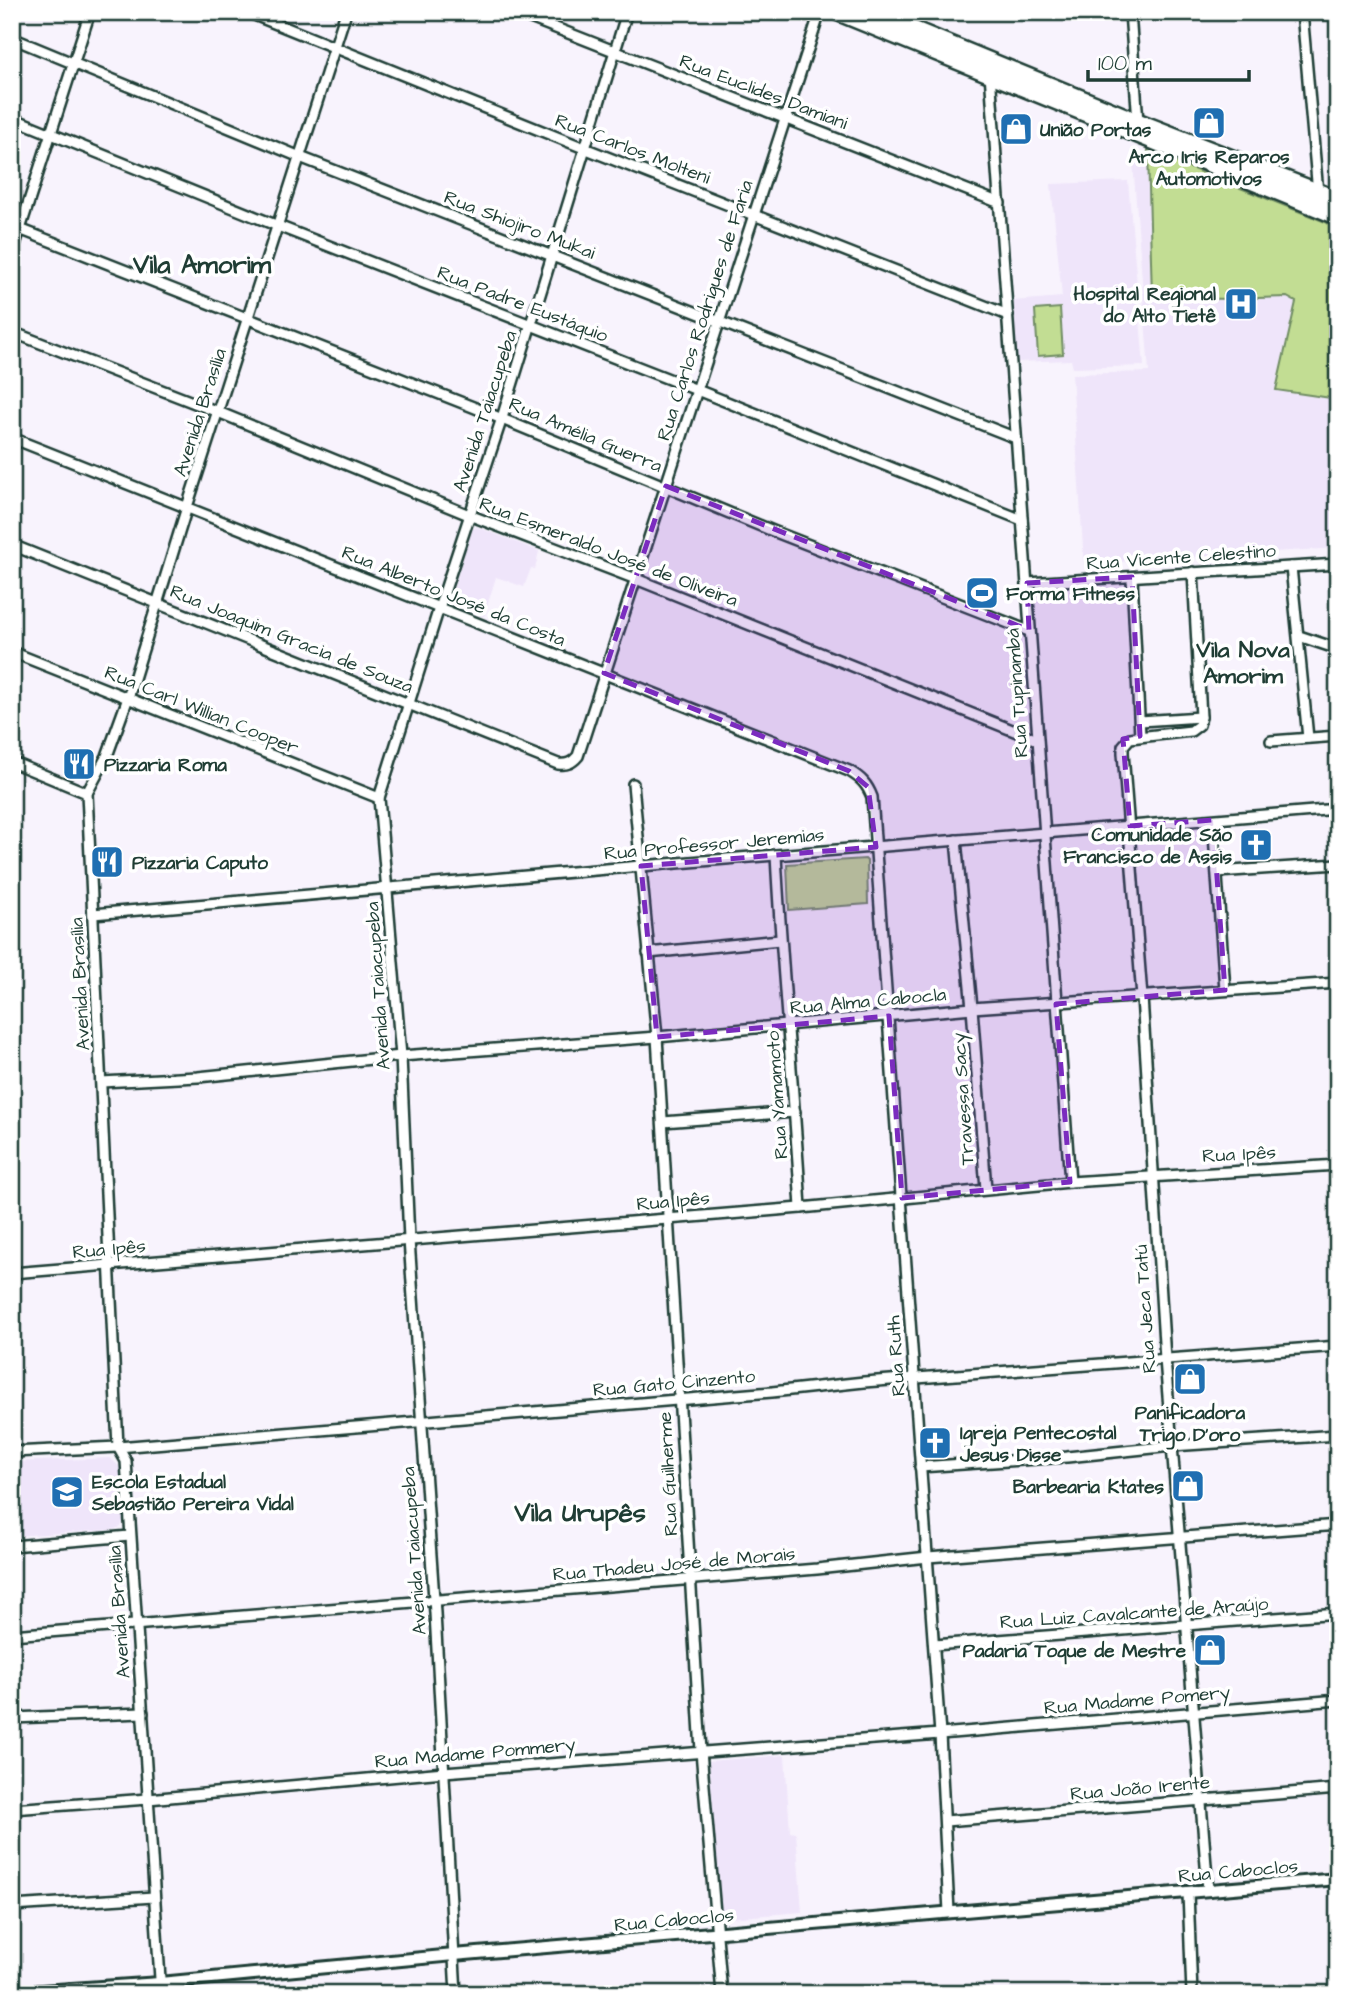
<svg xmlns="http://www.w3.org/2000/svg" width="1350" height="2006" font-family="'Architects Daughter',sans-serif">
  <rect width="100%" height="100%" fill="#f8f3fd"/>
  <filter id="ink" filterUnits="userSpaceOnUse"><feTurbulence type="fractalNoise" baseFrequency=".0143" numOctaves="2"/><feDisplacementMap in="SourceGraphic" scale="14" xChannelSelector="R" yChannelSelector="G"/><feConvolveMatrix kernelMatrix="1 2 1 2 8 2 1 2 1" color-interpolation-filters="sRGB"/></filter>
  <g filter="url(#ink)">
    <!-- built -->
    <g fill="#efe5fa">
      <path d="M 1132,149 L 1338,235 L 1338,548 L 1084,564 L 1072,374 L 1149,372 Z"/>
      <path d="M 1128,181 L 1144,366 L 1073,368 L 1071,360 L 1017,362 L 1013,301 L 1062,297 L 1051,184 Z"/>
      <path d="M 477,527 L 539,551 L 535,569 L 531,568 L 524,587 L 496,577 L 484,616 L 452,603 L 450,600 L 472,529 Z"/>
      <path d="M 110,1458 L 120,1467 L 124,1518 L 121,1527 L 112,1530 L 12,1536 L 12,1462 Z"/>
      <path d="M 785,1755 L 790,1832 L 796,1833 L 802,1912 L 729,1918 L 720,1909 L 709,1761 Z"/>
    </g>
    <!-- green -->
    <g fill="#c2dd93" stroke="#708d64" stroke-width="2">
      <path d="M 1148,151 L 1338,227 L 1338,399 L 1276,390 L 1296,302 L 1287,297 L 1228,299 L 1152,297 Z"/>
      <path d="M 1060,308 L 1063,354 L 1038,356 L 1035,310 Z"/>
      <path d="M 865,859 L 867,861 L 868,904 L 789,910 L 787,864 Z"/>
    </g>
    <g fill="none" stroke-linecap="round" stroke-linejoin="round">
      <defs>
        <g id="minor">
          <path d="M 247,12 L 584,148 L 1008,315"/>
          <path d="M 515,12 L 1000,203"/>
          <path d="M 1130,12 L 1138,122"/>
          <path d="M 1302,12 L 1318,193"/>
          <path d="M 12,38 L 300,157 L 1016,438"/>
          <path d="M 990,73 L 1070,1182"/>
          <path d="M 12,118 L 278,226 L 697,390 L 1022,520"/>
          <path d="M 12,226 L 473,407 L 773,531 L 1029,631"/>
          <path d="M 12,254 L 90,12"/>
          <path d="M 12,332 L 218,412 L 469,515 L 636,579 L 1037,740"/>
          <path d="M 12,438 L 849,771 C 861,778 867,784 872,797 L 940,1734 L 949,1912"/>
          <path d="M 12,545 L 558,764 C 567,765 572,763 578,756 C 657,508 738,260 820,12"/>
          <path d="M 1291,567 L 1308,738"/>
          <path d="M 1193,572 L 1201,717 L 1199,725 L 1191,731 L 1130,738 L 1123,746 L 1123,753 L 1142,997 L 1165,1359 L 1208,1890"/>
          <path d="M 1132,577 L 1140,736"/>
          <path d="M 1027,583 L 1338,564"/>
          <path d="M 1299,636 L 1338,649"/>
          <path d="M 12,652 L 379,798"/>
          <path d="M 1140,721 L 1201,717"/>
          <path d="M 1271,741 L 1338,736"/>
          <path d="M 12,762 L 87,793"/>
          <path d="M 633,784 L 657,1037 L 701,1751 L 722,1994"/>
          <path d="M 1213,820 L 1225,990"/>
          <path d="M 956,840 L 972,1008 L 986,1189"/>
          <path d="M 776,855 C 782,973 794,1090 801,1208"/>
          <path d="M 1217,872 L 1338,864"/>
          <path d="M 93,914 L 641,866 L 1338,809"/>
          <path d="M 648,953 L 780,940"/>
          <path d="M 101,1082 L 198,1077 L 401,1056 L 657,1037 L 972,1008 L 1338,983"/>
          <path d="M 663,1122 L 795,1112"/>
          <path d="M 12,1273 L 801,1208 L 1070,1182 L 1338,1165"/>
          <path d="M 12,1452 L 118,1447 L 772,1392 L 864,1382 L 1338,1346"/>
          <path d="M 920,1467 L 1067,1457 L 1172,1446 L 1338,1435"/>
          <path d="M 12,1546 L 130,1536"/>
          <path d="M 12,1635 L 817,1569 L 928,1557 L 1338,1525"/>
          <path d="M 934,1645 L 1338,1613"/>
          <path d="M 12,1718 L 143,1713"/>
          <path d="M 12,1809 L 148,1799 L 444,1772 L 940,1734 L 1338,1700"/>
          <path d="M 945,1821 L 1338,1789"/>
          <path d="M 1188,1893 L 1192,1994"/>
          <path d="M 12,1906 L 154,1897"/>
          <path d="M 161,1994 L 126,1461 L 118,1447 L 87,793 L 107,756 L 128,698 L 187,507 L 346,12"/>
          <path d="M 456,1994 L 435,1613 L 409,1240 L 401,1056 L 379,798 L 439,608 L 502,418 L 627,12"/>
        </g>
        <path id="tertiary" d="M 12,1993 L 160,1983 L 454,1955 L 1338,1879"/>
        <g id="trunk">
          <path d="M 838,12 L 1338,216"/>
          <path d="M 870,12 L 1138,122 L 1338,200"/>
        </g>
      </defs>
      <!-- minor casing -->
      <use href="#minor" stroke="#1f3d34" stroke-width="14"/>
      <!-- tertiary casing -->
      <use href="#tertiary" stroke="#1f3d34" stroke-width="16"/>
      <!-- trunk casing -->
      <use href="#trunk" stroke="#1f3d34" stroke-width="21"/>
      <!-- minor -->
      <use href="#minor" stroke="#fff" stroke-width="9"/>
      <!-- tertiary -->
      <use href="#tertiary" stroke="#fff" stroke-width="10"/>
      <!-- trunk -->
      <use href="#trunk" stroke="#fff" stroke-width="16"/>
    </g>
  </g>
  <!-- marked area -->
  <path fill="#7b2cbf" fill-opacity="0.2" stroke="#7b2cbf" stroke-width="5" stroke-dasharray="14 9" stroke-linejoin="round" d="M 666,486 L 1029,630 L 1027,583 L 1132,577 L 1140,736 L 1123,739 L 1130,826 L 1213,820 L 1225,990 L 1056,1004 L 1070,1182 L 902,1198 L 889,1016 L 657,1037 L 641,866 L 876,847 L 868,787 L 849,771 L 604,673 Z"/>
  <!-- icons -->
  <defs>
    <symbol id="shop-square" viewBox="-11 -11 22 22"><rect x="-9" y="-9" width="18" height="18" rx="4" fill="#1f6fb2" stroke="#fff"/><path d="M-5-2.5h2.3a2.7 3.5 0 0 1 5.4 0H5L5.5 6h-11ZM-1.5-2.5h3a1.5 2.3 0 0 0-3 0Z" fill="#fff"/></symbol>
    <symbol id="hospital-square" viewBox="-11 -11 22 22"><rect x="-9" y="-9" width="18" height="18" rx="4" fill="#1f6fb2" stroke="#fff"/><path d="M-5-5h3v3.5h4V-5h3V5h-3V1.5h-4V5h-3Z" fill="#fff"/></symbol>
    <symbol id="stadium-square" viewBox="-11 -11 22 22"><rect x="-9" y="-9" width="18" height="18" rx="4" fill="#1f6fb2" stroke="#fff"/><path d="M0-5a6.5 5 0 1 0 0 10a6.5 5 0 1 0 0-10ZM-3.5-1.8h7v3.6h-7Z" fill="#fff"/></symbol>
    <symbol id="restaurant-square" viewBox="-11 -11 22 22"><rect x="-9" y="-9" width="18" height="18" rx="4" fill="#1f6fb2" stroke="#fff"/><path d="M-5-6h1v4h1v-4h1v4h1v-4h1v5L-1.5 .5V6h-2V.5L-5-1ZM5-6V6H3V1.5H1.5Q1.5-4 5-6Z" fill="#fff"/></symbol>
    <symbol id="church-square" viewBox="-11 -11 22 22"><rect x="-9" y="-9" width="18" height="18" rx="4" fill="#1f6fb2" stroke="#fff"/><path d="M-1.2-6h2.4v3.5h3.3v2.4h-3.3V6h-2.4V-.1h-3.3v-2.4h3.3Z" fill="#fff"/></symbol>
    <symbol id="school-square" viewBox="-11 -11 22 22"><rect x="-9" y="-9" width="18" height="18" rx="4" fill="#1f6fb2" stroke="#fff"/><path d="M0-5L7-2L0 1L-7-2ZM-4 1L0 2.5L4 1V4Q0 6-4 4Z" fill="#fff"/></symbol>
  </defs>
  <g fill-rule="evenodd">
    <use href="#shop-square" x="1190" y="104" width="38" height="38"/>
    <use href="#shop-square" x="997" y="110" width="38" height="38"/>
    <use href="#hospital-square" x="1222" y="285" width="38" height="38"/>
    <use href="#stadium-square" x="963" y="574" width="38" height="38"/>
    <use href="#restaurant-square" x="60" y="745" width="38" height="38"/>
    <use href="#church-square" x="1237" y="826" width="38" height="38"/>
    <use href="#restaurant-square" x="88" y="843" width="38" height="38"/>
    <use href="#shop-square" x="1171" y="1360" width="38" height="38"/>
    <use href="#church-square" x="916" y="1424" width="38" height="38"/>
    <use href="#shop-square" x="1169" y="1467" width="38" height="38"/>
    <use href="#school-square" x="48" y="1473" width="38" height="38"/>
    <use href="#shop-square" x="1191" y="1631" width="38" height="38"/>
  </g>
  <g text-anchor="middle" stroke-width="7" stroke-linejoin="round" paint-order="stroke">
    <!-- street labels -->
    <g font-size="19" fill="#1f3d34" stroke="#fff">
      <text transform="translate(764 91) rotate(21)" y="7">Rua Euclides Damiani</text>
      <text transform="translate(633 148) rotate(21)" y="7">Rua Carlos Molteni</text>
      <text transform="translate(520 224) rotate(21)" y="7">Rua Shiojiro Mukai</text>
      <text transform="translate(523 303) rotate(21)" y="7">Rua Padre Eustáquio</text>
      <text transform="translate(704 310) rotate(-72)" y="7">Rua Carlos Rodrigues de Faria</text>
      <text transform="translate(484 411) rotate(-72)" y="7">Avenida Taiacupeba</text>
      <text transform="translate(199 412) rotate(-72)" y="7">Avenida Brasília</text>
      <text transform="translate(586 434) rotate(23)" y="7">Rua Amélia Guerra</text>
      <text transform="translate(609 551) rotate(21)" y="7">Rua Esmeraldo José de Oliveira</text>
      <text transform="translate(1181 556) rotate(-4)" y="7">Rua Vicente Celestino</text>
      <text transform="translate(454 595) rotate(22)" y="7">Rua Alberto José da Costa</text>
      <text transform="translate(292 638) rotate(22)" y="7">Rua Joaquim Gracia de Souza</text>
      <text transform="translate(1016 693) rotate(-94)" y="7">Rua Tupinambá</text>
      <text transform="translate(202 709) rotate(22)" y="7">Rua Carl Willian Cooper</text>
      <text transform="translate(714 843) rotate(-5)" y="7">Rua Professor Jeremias</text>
      <text transform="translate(79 984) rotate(-93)" y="7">Avenida Brasília</text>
      <text transform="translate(377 986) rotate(-94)" y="7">Avenida Taiacupeba</text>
      <text transform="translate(868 1000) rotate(-5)" y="7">Rua Alma Cabocla</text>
      <text transform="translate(776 1095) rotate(-94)" y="7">Rua Yamamoto</text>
      <text transform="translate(962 1099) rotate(-94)" y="7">Travessa Sacy</text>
      <text transform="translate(1239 1153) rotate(-3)" y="7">Rua Ipês</text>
      <text transform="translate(673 1200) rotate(-5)" y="7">Rua Ipês</text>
      <text transform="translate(109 1248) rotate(-5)" y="7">Rua Ipês</text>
      <text transform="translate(1144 1309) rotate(-94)" y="7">Rua Jeca Tatú</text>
      <text transform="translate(895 1356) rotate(-94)" y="7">Rua Ruth</text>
      <text transform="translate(674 1382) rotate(-5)" y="7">Rua Gato Cinzento</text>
      <text transform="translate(667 1474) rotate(-93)" y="7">Rua Guilherme</text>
      <text transform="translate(413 1551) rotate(-94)" y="7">Avenida Taiacupeba</text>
      <text transform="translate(674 1563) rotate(-5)" y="7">Rua Thadeu José de Morais</text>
      <text transform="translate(118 1612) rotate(-94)" y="7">Avenida Brasília</text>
      <text transform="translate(1134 1612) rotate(-4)" y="7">Rua Luiz Cavalcante de Araújo</text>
      <text transform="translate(1137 1699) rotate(-5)" y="7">Rua Madame Pomery</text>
      <text transform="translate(475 1752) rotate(-5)" y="7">Rua Madame Pommery</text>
      <text transform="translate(1140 1787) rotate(-5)" y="7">Rua João Irente</text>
      <text transform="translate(1238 1870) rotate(-5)" y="7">Rua Caboclos</text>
      <text transform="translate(674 1919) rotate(-5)" y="7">Rua Caboclos</text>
    </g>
    <!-- poi labels -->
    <g font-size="19" font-weight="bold" fill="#1f3d34" stroke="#fff" text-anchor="start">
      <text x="1040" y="136">União Portas</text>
      <text x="1209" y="163" text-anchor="middle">Arco Iris Reparos<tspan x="1209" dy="22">Automotivos</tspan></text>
      <text x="1216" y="300" text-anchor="end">Hospital Regional<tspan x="1216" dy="22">do Alto Tietê</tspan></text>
      <text x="1006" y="600">Forma Fitness</text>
      <text x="104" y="771">Pizzaria Roma</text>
      <text x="1232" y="841" text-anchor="end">Comunidade São<tspan x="1232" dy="22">Francisco de Assis</tspan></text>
      <text x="132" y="869">Pizzaria Caputo</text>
      <text x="1190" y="1419" text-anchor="middle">Panificadora<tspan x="1190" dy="22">Trigo D'oro</tspan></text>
      <text x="960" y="1439">Igreja Pentecostal<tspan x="960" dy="22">Jesus Disse</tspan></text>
      <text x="92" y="1488">Escola Estadual<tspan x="92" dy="22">Sebastião Pereira Vidal</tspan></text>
      <text x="1164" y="1493" text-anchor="end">Barbearia Ktates</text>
      <text x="1186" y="1657" text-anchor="end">Padaria Toque de Mestre</text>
    </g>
    <!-- quarter labels -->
    <g font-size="23" font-weight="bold" fill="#1f3d34" stroke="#fff">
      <text x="1243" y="657">Vila Nova<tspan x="1243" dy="26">Amorim</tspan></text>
    </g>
    <!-- district labels -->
    <g font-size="26" font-weight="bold" fill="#1f3d34" stroke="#fff">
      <text x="202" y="273">Vila Amorim</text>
      <text x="580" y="1521">Vila Urupês</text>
    </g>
  </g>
  <!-- margin -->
  <rect width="1350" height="2006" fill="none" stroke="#fff" stroke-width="42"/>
  <rect x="21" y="21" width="1308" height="1964" fill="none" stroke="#1f3d34" stroke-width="2.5" filter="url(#ink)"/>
  <!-- scale -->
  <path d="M1088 70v10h161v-10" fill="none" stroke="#1f3d34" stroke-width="3.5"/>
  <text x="1098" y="70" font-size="21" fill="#1f3d34" stroke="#ffffff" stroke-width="5" paint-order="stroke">100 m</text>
</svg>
